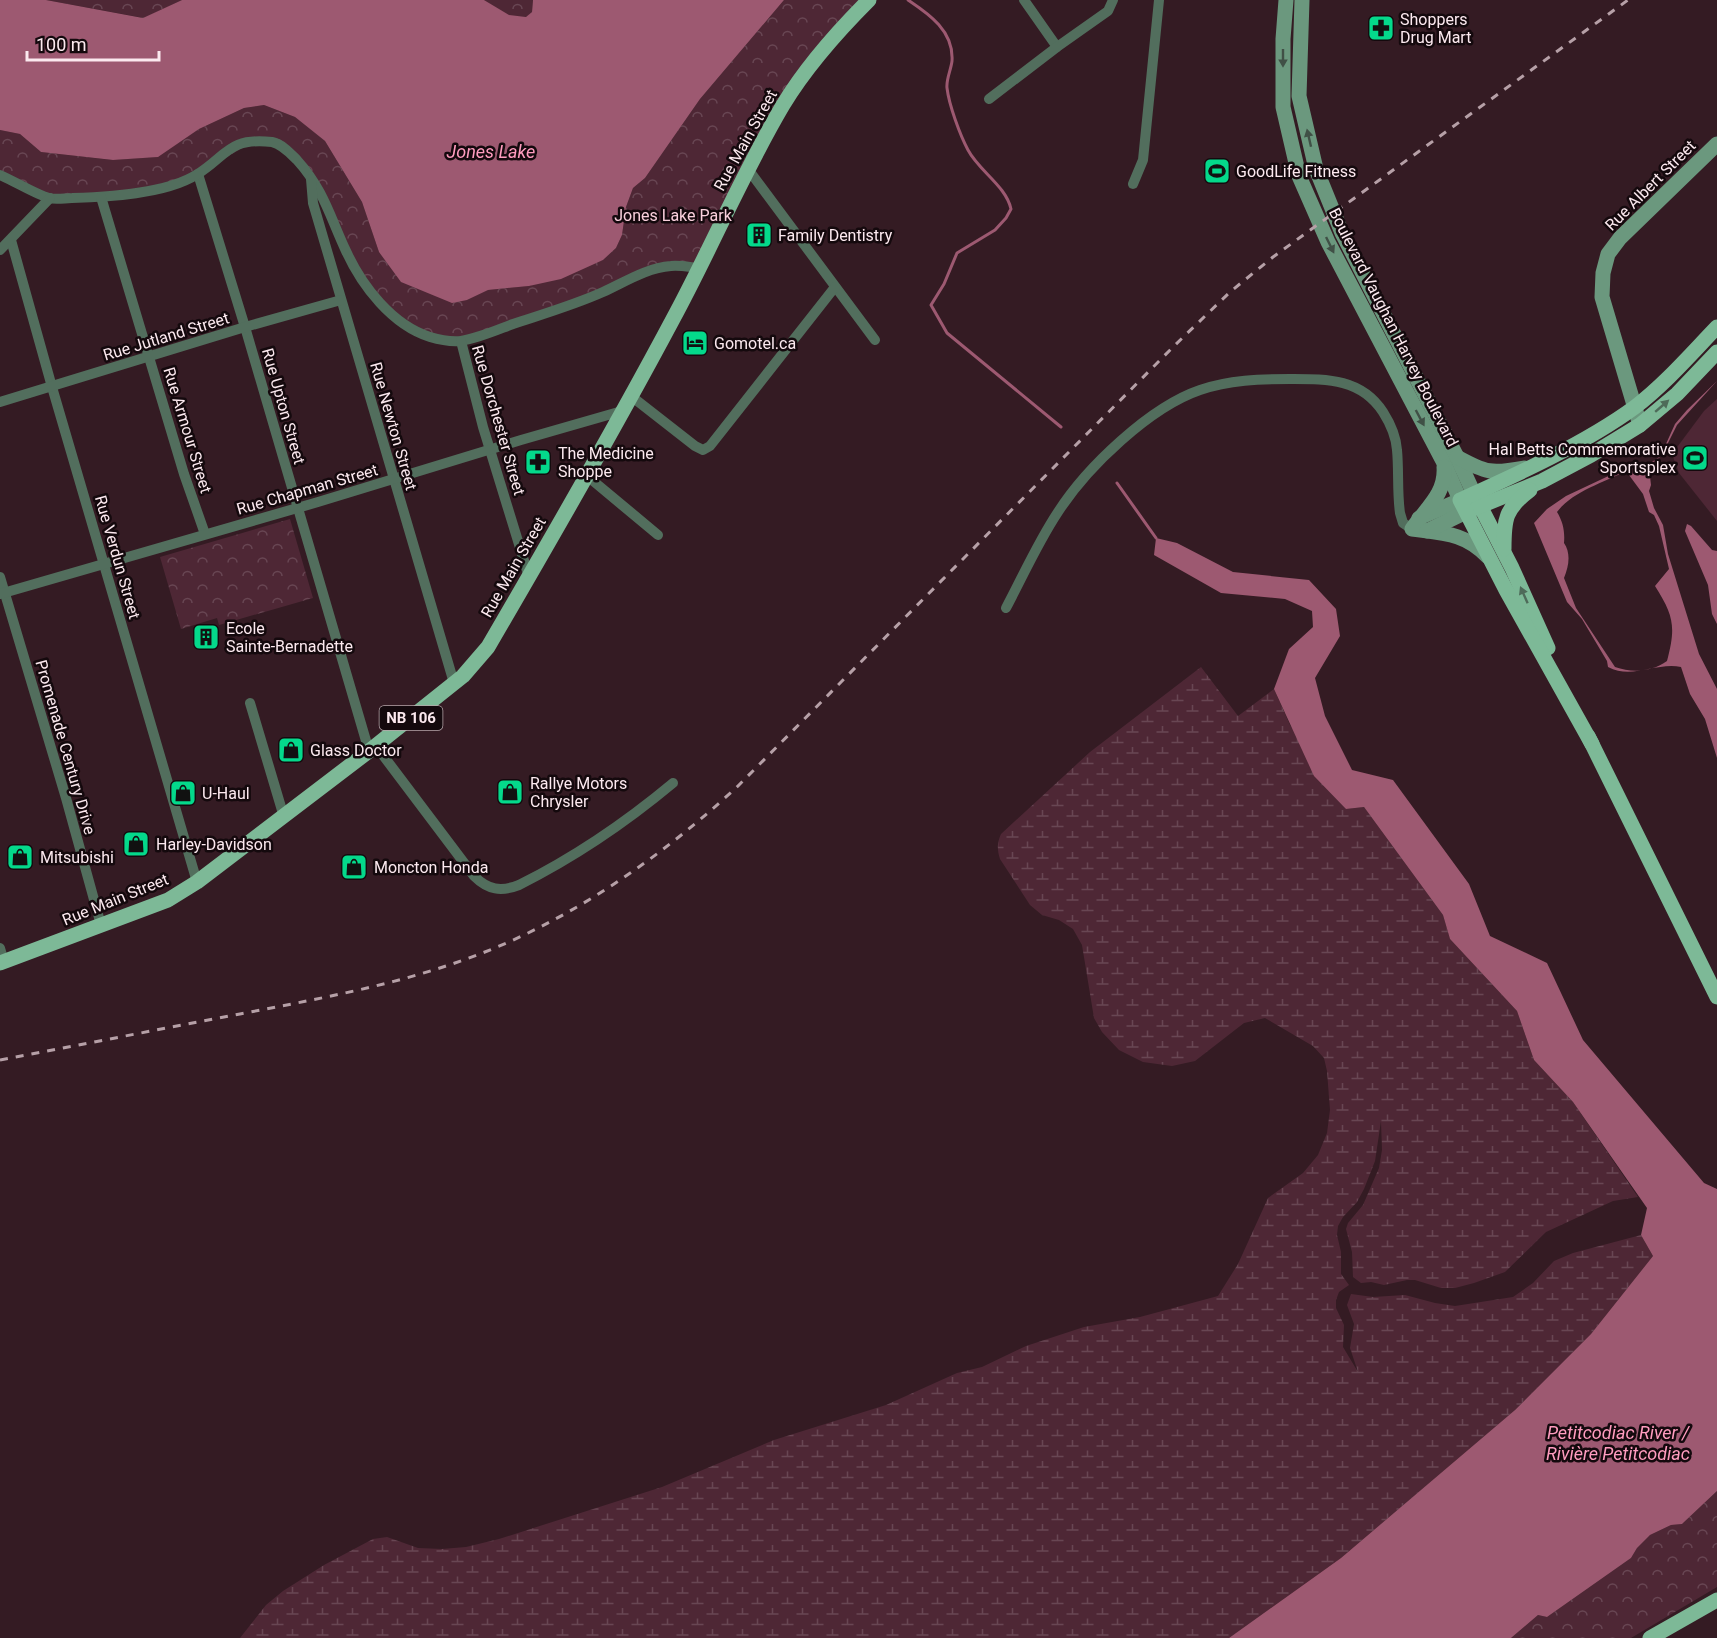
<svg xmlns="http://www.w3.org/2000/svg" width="1717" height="1638" font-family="Roboto,sans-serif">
  <defs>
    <pattern id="forest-crowns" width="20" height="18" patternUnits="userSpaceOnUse" patternTransform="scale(1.5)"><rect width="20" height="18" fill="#4e2735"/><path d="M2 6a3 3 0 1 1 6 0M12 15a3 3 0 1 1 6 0" fill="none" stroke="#684653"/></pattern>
    <pattern id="wetland-marsh" width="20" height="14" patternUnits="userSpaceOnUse" patternTransform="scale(1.5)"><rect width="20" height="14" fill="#4e2735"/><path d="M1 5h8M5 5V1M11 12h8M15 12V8" fill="none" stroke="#684653"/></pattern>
  </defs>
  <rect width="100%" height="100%" fill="#341b23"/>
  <!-- forest -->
  <g fill="url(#forest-crowns)">
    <path d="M 46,0 L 182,0 L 144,18 Z"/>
    <path d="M 484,0 L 533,0 L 532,12 L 527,17 L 509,16 Z"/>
    <path d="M 784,0 L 869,0 L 816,58 L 698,268 L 671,266 L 483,335 L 445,340 L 397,320 L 361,278 L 326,202 L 289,151 L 254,141 L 198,174 L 163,188 L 50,198 L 0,175 L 0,130 L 20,134 L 41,152 L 112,160 L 157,157 L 199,129 L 244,108 L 264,105 L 295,117 L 325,141 L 362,202 L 379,252 L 467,300 L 487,290 L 529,286 L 603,260 L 616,248 L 622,235 L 626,207 L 633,188 L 645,178 L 700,99 Z"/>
    <path d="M 290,519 L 313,598 L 219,625 L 217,618 L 181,629 L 160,557 Z"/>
    <path d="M 1717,1491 L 1717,1587 L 1631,1638 L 1511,1638 L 1538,1615 L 1547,1617 L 1631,1558 L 1637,1548 L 1650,1535 L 1671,1525 L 1682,1524 Z"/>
  </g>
  <!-- wetland -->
  <path fill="url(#wetland-marsh)" d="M 1201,667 L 1238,716 L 1274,689 L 1290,725 L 1346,809 L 1364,807 L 1443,915 L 1450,939 L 1517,1011 L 1534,1060 L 1573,1102 L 1638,1197 L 1613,1201 L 1546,1232 L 1505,1272 L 1474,1283 L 1455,1288 L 1441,1288 L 1415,1280 L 1407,1280 L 1384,1285 L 1371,1282 L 1361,1283 L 1353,1277 L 1352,1252 L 1346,1229 L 1348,1223 L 1363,1205 L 1379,1168 L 1382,1150 L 1381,1121 L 1375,1161 L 1364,1189 L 1357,1202 L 1343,1217 L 1338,1226 L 1337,1235 L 1341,1252 L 1341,1274 L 1349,1285 L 1339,1292 L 1336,1300 L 1336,1308 L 1344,1325 L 1343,1347 L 1358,1372 L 1350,1348 L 1354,1324 L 1347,1305 L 1351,1294 L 1373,1297 L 1405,1295 L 1435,1303 L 1455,1306 L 1513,1297 L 1533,1283 L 1554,1261 L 1573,1253 L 1641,1235 L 1653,1256 L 1591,1334 L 1515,1410 L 1341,1558 L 1229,1638 L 240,1638 L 266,1605 L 283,1591 L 324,1565 L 373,1539 L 387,1537 L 418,1548 L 442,1549 L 466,1547 L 499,1539 L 662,1487 L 774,1440 L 886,1405 L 957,1373 L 982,1367 L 1026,1346 L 1084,1327 L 1140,1317 L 1218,1296 L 1238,1264 L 1268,1198 L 1303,1173 L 1318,1155 L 1327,1133 L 1330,1110 L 1327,1071 L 1324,1058 L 1313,1046 L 1265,1018 L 1244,1023 L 1195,1061 L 1172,1066 L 1143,1062 L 1119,1050 L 1102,1032 L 1094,1018 L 1082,945 L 1073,929 L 1059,920 L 1042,915 L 1030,905 L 1000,859 C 997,849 997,843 1001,834 L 1090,752 Z"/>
  <!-- pitch -->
  <path fill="#4e2735" d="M 1717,399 L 1717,521 L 1679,473 L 1672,454 L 1704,411 Z"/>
  <!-- water -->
  <g fill="#9d5971" fill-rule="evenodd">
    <path d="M 0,0 L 46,0 L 143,18 L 182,0 L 484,0 L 509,15 L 526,17 L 532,12 L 533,0 L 784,0 L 700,99 L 645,178 L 633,188 L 626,207 L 622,235 L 616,248 L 603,260 L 561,279 L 529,286 L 488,290 L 467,300 L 452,303 L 401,282 L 379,252 L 362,202 L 325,141 L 295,117 L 264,105 L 244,108 L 199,129 L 158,157 L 113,160 L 41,152 L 20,134 L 0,130 Z"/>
    <path d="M 1717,381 L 1677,425 L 1662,455 L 1649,468 L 1651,485 L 1649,491 L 1654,508 L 1663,525 L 1668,554 L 1681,596 L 1699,654 L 1717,689 L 1717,758 L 1705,719 L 1690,694 L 1681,667 C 1656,662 1632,680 1608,667 L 1607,661 L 1582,619 L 1567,602 L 1534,523 L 1547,509 L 1566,496 L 1634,464 L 1648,464 L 1655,460 L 1661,455 L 1675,424 L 1687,410 ZM 1626,471 L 1643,494 L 1649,512 L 1654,515 L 1659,526 L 1669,569 L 1655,586 C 1674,616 1676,627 1667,661 C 1652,672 1632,673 1615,667 L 1576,608 L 1564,578 C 1569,566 1571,553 1564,543 C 1565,531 1563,522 1557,512 C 1573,491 1603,483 1626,471 Z"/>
    <path d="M 1687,524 L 1691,526 L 1712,550 L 1717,551 L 1717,624 L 1712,614 L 1708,585 L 1685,531 Z"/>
    <path d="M 1156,538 L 1177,543 L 1233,572 L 1309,580 L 1336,609 L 1340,636 L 1315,678 L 1325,716 L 1352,770 L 1393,780 L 1469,884 L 1490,936 L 1547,963 L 1583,1040 L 1704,1183 L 1717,1189 L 1717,1491 L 1682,1524 L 1671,1525 L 1650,1535 L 1637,1548 L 1631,1558 L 1547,1617 L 1538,1615 L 1511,1638 L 1229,1638 L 1341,1558 L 1515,1410 L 1591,1334 L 1653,1256 L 1641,1235 L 1647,1208 L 1573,1102 L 1534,1060 L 1517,1011 L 1450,939 L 1443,915 L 1364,807 L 1346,809 L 1314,776 L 1274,689 L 1289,649 L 1313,627 L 1312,611 L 1285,599 L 1221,593 L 1154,555 Z"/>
  </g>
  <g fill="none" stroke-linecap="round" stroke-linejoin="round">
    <!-- stream -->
    <g stroke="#9d5971" stroke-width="3">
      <path d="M 908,0 C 929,14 954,31 952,61 C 951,70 946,79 947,88 C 949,105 960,135 968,150 C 979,171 1006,186 1011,209 L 1006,218 L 995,230 L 957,253 L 944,284 L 931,305 L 947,333 L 1061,427"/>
      <path d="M 1117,483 L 1156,538"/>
    </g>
    <!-- street -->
    <g stroke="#526e5d" stroke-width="10">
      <path d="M 1024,0 L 1057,47"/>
      <path d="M 989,99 L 1057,47 L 1108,11 L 1113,0"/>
      <path d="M 748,169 L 875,340"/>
      <path d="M 198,174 L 245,327 L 369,751"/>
      <path d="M 0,175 C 14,181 37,195 49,198 C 56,200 65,198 72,198 C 108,197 165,194 196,175 C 227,156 228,137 272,142 C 282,144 290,153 297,160 C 324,190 330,217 346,251 C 362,286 392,325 430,337 C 440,340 451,342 461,341 C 479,338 497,330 513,324 C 543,314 574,305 603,292 C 625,282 646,268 671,266 C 679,265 689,267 698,268"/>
      <path d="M 311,179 L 313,203 L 454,683"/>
      <path d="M 1133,184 L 1143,160 L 1159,0"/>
      <path d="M 101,197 L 184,474 L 205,534"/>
      <path d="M 11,240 L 52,387 L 197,882"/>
      <path d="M 0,250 L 50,198"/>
      <path d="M 461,341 L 483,427 L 529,577"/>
      <path d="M 631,396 L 695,446 L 703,450 L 710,446 L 835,287"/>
      <path d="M 0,402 L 245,327 L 341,300"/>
      <path d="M 586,475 L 658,535"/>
      <path d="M 0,577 L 66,798 L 101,925"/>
      <path d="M 0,594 L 318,502 L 521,440 L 622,411"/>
      <path d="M 1006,608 C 1023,576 1038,542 1058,512 C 1087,467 1150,407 1200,390 C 1229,380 1260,379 1290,379 C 1326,379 1361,378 1383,412 C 1390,423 1396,436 1397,450 C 1399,471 1397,492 1400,513 L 1403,523 L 1412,529"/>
      <path d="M 250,703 L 284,817"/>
      <path d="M 376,746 L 474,876 C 488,890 501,892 519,885 C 575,857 625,823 673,783"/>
      <path d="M 0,948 L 4,962"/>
    </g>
    <!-- secondary -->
    <g stroke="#6b987e" stroke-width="15">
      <path d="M 1286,0 L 1283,39 L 1283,107 L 1299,176 L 1328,242 L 1444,463 L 1460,500 L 1419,518"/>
      <path d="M 1302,0 L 1299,96 L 1316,169 L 1342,233 L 1457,457 L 1474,494"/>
      <path d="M 1640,425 L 1602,297 L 1603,273 L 1608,254 L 1620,238 L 1717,144"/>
      <path d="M 1457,457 C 1486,473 1492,474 1524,468"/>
      <path d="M 1444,467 C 1446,494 1426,508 1412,529 C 1443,533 1466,533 1488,557"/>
      <path d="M 1427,531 L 1466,512"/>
    </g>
    <!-- primary -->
    <g stroke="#7db997" stroke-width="15">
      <path d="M 1474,494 L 1512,568 L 1548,648"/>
      <path d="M 1473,509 L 1542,481 L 1591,455 L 1640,425 L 1677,394 L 1717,352"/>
      <path d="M 1504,549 C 1504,519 1505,509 1530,490"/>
      <path d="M 1588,736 L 1717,997"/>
      <path d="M 1592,744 L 1506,590 L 1460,500 C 1516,475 1586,443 1635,407 C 1665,384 1691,354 1717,327"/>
      <path d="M 0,963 L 168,900 L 197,882 L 369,751 L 463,676 L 488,647 C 551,539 614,430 673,319 C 711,249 742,174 783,105 C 806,67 837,32 869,0"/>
      <path d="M 1650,1638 L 1717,1600"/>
    </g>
    <!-- rail -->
    <path stroke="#b6a0a7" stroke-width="3" stroke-dasharray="8 8" stroke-linecap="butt" d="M 0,1060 C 80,1045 160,1029 240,1014 C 333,996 424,980 511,941 C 595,903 670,849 738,786 L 1174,346 L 1230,292 L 1273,257 L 1628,0"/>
  </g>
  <!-- one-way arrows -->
  <defs><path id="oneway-solid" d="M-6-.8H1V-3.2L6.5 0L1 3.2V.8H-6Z" transform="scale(1.5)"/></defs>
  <g fill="#405046">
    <use href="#oneway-solid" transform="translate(1283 58) rotate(90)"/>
    <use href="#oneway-solid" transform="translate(1309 138) rotate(-103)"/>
    <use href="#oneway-solid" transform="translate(1330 245) rotate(64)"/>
    <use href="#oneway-solid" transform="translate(1420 418) rotate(62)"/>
  </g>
  <g fill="#4e6a59">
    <use href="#oneway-solid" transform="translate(1662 406) rotate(-41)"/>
    <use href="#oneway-solid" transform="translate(1524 595) rotate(-114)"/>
  </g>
  <!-- icons -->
  <defs>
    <symbol id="pharmacy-square" viewBox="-11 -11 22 22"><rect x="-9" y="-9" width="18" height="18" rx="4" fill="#04d98b" stroke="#14090d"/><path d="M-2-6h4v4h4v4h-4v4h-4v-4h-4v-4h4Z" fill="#111"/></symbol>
    <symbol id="stadium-square" viewBox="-11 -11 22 22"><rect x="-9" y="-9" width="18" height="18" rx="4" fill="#04d98b" stroke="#14090d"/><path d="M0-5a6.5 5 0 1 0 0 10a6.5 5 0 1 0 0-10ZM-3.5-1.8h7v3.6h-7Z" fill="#111"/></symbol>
    <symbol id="building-square" viewBox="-11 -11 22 22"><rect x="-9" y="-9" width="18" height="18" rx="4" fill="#04d98b" stroke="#14090d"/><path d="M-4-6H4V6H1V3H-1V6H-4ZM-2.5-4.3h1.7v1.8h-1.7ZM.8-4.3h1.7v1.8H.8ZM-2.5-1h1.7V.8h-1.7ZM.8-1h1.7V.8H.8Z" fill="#111"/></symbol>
    <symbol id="hotel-square" viewBox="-11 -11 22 22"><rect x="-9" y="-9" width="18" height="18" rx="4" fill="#04d98b" stroke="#14090d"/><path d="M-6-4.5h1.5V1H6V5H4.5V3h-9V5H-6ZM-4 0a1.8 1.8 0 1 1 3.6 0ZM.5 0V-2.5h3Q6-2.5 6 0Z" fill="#111"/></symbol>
    <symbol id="shop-square" viewBox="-11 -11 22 22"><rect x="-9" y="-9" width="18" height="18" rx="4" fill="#04d98b" stroke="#14090d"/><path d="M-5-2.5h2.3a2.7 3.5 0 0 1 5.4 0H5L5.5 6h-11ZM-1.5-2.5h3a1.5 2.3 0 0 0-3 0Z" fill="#111"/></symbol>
  </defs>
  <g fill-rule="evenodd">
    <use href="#pharmacy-square" x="1366" y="13" width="30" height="30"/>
    <use href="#stadium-square" x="1202" y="156" width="30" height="30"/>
    <use href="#building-square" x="744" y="220" width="30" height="30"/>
    <use href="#hotel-square" x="680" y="328" width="30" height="30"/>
    <use href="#stadium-square" x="1680" y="443" width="30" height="30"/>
    <use href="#pharmacy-square" x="523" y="447" width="30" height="30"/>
    <use href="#building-square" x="191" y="622" width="30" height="30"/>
    <use href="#shop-square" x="276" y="735" width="30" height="30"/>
    <use href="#shop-square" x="495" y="777" width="30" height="30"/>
    <use href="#shop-square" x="168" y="778" width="30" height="30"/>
    <use href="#shop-square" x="121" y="829" width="30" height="30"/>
    <use href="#shop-square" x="5" y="842" width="30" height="30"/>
    <use href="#shop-square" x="339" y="852" width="30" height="30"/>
  </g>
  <g text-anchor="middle" stroke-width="5" stroke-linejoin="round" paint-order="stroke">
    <!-- shield labels -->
    <rect fill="#14090d" stroke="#b6a6ab" stroke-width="1.5" x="379.5" y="706" width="63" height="24" rx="4.5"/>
    <g font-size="15" font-weight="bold" fill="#fce9ef">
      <text x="411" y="723">NB 106</text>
    </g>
    <!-- poi labels -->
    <g font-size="16" fill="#fce9ef" stroke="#14090d" text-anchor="start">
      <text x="1400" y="25">Shoppers<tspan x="1400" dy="18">Drug Mart</tspan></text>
      <text x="1236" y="177">GoodLife Fitness</text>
      <text x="778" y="241">Family Dentistry</text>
      <text x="714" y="349">Gomotel.ca</text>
      <text x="1676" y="455" text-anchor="end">Hal Betts Commemorative<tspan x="1676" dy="18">Sportsplex</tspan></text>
      <text x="558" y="459">The Medicine<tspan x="558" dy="18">Shoppe</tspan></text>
      <text x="226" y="634">Ecole<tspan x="226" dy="18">Sainte-Bernadette</tspan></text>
      <text x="310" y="756">Glass Doctor</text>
      <text x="530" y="789">Rallye Motors<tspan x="530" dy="18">Chrysler</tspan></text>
      <text x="202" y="799">U-Haul</text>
      <text x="156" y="850">Harley-Davidson</text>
      <text x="40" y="863">Mitsubishi</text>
      <text x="374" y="873">Moncton Honda</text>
    </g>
    <!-- street labels -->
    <g font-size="16" fill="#fce9ef" stroke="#14090d">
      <text transform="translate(745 140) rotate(-61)" y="6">Rue Main Street</text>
      <text transform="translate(1650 185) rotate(-45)" y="6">Rue Albert Street</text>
      <text transform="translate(1394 327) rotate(63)" y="6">Boulevard Vaughan Harvey Boulevard</text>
      <text transform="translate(166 336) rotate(-17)" y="6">Rue Jutland Street</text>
      <text transform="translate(284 406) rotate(74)" y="6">Rue Upton Street</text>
      <text transform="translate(499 420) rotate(74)" y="6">Rue Dorchester Street</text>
      <text transform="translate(394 426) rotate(74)" y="6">Rue Newton Street</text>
      <text transform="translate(188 430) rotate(73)" y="6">Rue Armour Street</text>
      <text transform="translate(307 489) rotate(-16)" y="6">Rue Chapman Street</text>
      <text transform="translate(118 557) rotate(74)" y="6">Rue Verdun Street</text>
      <text transform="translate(513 567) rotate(-60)" y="6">Rue Main Street</text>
      <text transform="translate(66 747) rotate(74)" y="6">Promenade Century Drive</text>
      <text transform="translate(115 899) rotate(-22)" y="6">Rue Main Street</text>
    </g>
    <!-- park labels -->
    <g font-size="16" fill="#f9cfdc" stroke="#14090d">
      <text x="673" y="221">Jones Lake Park</text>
    </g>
    <!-- water labels -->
    <g font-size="18" font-style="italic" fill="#ff9cbf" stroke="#14090d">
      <text x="491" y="158">Jones Lake</text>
      <text x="1618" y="1439">Petitcodiac River /<tspan x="1618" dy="21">Rivière Petitcodiac</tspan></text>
    </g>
  </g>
  <!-- scale -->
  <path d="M27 51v9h132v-9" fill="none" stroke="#fce9ef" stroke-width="3"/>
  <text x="36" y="51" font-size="18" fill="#fce9ef" stroke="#14090d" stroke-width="4.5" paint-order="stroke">100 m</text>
</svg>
